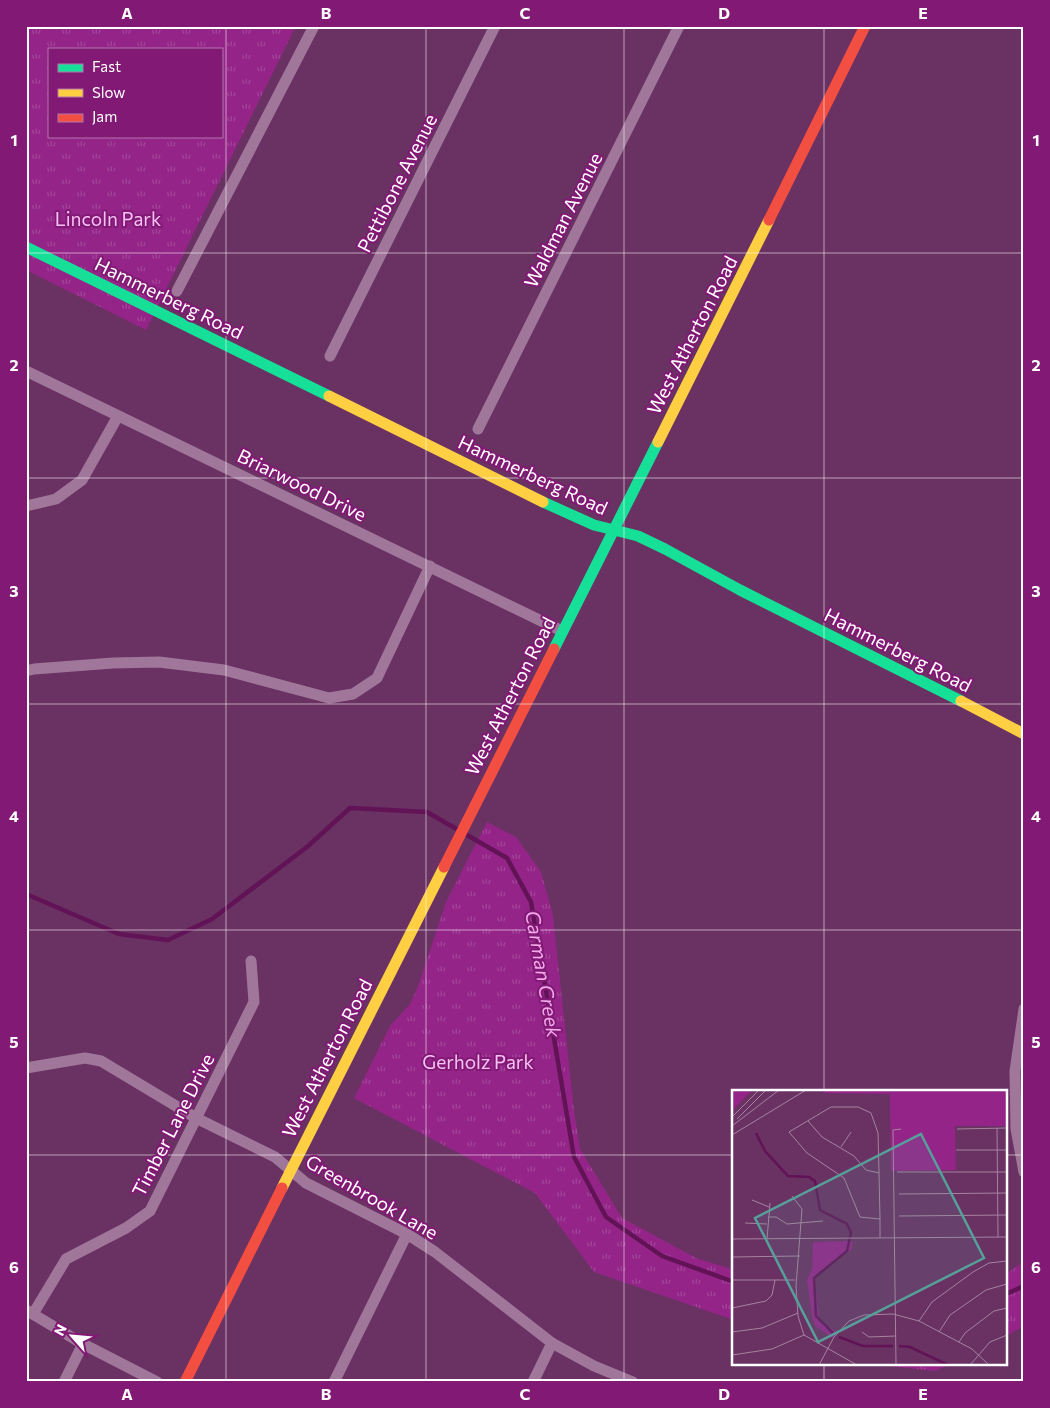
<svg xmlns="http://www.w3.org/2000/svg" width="1050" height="1408" font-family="Commissioner,sans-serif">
  <defs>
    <pattern id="park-tufts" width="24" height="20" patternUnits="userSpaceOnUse" patternTransform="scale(1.25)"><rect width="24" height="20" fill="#942488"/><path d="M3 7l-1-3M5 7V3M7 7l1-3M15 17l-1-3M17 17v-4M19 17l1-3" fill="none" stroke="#a4459a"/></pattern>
  </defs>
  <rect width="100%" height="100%" fill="#6a3163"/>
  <!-- park -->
  <g fill="url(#park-tufts)" fill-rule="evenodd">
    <path d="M 26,26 L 296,26 L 146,330 L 26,270 ZM 49,49 L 221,49 L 221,136 L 49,136 Z"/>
    <path d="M 487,822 L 516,837 L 541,872 L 553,915 L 574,1111 L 580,1149 L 622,1218 L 696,1258 L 734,1270 L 734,1320 L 594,1272 L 535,1193 L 354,1098 L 390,1026 L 410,1004 L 417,989 L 446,902 Z"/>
    <path d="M 1024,1261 L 1024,1326 L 1006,1336 L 1006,1274 Z"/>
    <path d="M 871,1364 L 951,1364 L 935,1371 Z"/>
  </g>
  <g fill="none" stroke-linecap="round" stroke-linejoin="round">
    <!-- stream -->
    <g stroke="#611356" stroke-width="4.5">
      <path d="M 26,894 L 119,934 L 168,940 L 212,919 L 307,847 L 350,808 L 427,812 L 507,858 L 531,902 L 574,1157 L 606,1217 L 662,1256 L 734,1282"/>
      <path d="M 1006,1294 L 1024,1286"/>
    </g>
    <!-- street -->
    <g stroke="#a0779b" stroke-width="11">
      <path d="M 177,291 L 314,26"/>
      <path d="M 330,356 L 495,26"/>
      <path d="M 26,371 L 562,631"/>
      <path d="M 478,429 L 679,26"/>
      <path d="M 26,506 L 56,499 L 82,480 L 118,416"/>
      <path d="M 26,671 L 34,669 L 113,663 L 159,662 L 224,670 L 329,698 L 353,694 L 377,678 L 430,566"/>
      <path d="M 1024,1009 L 1015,1071 L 1016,1129 L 1024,1172"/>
      <path d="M 26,1068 L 85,1058 L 101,1061 L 196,1118 L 275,1157 L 306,1183 L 407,1234 L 435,1252 L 552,1343 L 594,1366 L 633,1382"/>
      <path d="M 26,1310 L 83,1344 L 157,1382"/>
      <path d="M 33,1314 L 66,1259 L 126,1228 L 150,1211 L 254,1002 L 251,961"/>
      <path d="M 64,1382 L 83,1344"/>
      <path d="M 334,1382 L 407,1234"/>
      <path d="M 533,1382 L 552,1343"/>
    </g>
    <!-- fast -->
    <g stroke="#16e098" stroke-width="11">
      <path d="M 26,247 L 329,396"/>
      <path d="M 543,502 L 594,525 L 638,536 L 665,549 L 740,590 L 961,701"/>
      <path d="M 554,649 L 658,442"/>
    </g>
    <!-- slow -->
    <g stroke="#ffcf43" stroke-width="11">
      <path d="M 329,396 L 543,502"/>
      <path d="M 658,442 L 769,220"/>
      <path d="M 961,701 L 1024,734"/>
      <path d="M 282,1188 L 444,867"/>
    </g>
    <!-- jam -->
    <g stroke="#f24e42" stroke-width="11">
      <path d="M 769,220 L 865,26"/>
      <path d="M 444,867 L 554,649"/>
      <path d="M 185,1382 L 282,1188"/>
    </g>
  </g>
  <!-- grid -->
  <path fill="none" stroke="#fff" stroke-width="1" stroke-opacity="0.55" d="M 226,26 L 226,1382M 426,26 L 426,1382M 624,26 L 624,1382M 824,26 L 824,1092M 26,253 L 1024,253M 26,478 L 1024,478M 26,704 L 1024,704M 26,930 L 1024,930M 26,1155 L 734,1155M 1006,1155 L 1024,1155M 824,1364 L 824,1382"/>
  <g text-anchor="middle" stroke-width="4" stroke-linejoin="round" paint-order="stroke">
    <!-- street labels -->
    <g font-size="19" fill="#fff" stroke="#821975">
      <text transform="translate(397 183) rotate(-63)" y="7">Pettibone Avenue</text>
      <text transform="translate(563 220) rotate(-63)" y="7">Waldman Avenue</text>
      <text transform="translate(169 298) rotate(26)" y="7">Hammerberg Road</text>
      <text transform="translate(692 335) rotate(-63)" y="7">West Atherton Road</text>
      <text transform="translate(533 475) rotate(25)" y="7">Hammerberg Road</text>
      <text transform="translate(302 485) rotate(26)" y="7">Briarwood Drive</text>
      <text transform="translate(898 650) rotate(27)" y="7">Hammerberg Road</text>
      <text transform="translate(510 696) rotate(-63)" y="7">West Atherton Road</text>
      <text transform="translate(327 1058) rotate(-63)" y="7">West Atherton Road</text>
      <text transform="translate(173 1125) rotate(-63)" y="7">Timber Lane Drive</text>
      <text transform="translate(372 1197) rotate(30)" y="7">Greenbrook Lane</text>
    </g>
    <!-- park labels -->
    <g font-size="19" fill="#f8c1f3" stroke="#821975">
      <text x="108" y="226">Lincoln Park</text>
      <text x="478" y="1069">Gerholz Park</text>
    </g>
    <!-- water labels -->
    <g font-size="20" font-style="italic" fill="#f3a8eb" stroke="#821975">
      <text transform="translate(543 974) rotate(80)" y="7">Carman Creek</text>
    </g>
  </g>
  <!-- overview -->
  <g transform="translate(732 1090)">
    <rect width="275" height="275" fill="#6a3163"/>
    <path d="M 0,0 L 20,0 L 0,21 Z" fill="#942488"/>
    <path d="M 95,0 L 275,0 L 275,36 L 223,36 L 224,80 L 159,81 L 158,4 L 91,3 ZM 121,151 L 119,160 L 88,181 L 83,190 L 87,227 L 92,234 L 105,242 L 101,248 L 83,236 L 80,227 L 75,190 L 80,179 L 81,152 Z" fill="#942488"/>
    <path d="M 208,0 L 247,0 L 249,5 L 237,18 L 224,23 L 216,20 Z" fill="#942488"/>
    <path fill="none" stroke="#611356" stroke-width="2.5" d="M 24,43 L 33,61 L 56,86 L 77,87 L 83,91 L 88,120 L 115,134 L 119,143 L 115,161 L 82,188 L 84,226 L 101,243M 107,247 L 131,256 L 161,256M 167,256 L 178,257 L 216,275"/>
    <path fill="none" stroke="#a683a1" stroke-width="1" d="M 0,27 L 27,0M 5,29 L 34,0M 76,31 L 90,47 L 122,66 L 134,80 L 147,83M 0,36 L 47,0M 265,38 L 266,147M 225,39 L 275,38M 0,45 L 74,0M 109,57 L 119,42M 224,60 L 275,60M 165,82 L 275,82M 167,104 L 275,103M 60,106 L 70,119 L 64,196 L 66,226 L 72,245 L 125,275M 20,110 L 37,117M 167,126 L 275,125M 36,127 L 44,127 L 55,134 L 91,131M 148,129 L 128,127 L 112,88 L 75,63 L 57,42 L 99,17 L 126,17 L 139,23 L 146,43 L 147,83 L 148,129 L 148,148M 13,133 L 35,134M 0,149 L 275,147M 35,149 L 38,113M 0,167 L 68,166M 0,190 L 63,190M 0,218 L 34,211 L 40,205 L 43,190M 187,231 L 200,212 L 241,182 L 257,173 L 275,171M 0,242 L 30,238 L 66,223M 130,242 L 137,247 L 164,246M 207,242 L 218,225 L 254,200 L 275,194M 227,252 L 233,243 L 262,221 L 275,218M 0,265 L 40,259 L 72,245M 87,275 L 102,247 L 117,231 L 132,225 L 161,224 L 187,231 L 240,259 L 257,275M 164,275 L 161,40 L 169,39M 238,275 L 258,252 L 275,245"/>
    <path fill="#579f9a" fill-opacity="0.15" stroke="#579f9a" stroke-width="2.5" d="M 189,44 L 252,168 L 86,252 L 23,128 Z"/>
    <rect width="275" height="275" fill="none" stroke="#fff" stroke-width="2.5"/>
  </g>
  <!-- border -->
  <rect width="1050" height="1408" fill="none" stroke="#821975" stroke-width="55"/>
  <!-- legend -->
  <rect x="48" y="48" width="175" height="90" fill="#821975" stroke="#b475ac"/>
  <rect x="58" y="64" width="25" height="8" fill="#16e098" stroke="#b475ac"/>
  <text x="92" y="72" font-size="15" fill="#ffffff">Fast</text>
  <rect x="58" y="89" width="25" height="8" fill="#ffcf43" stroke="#b475ac"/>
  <text x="92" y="98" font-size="15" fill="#ffffff">Slow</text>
  <rect x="58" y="114" width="25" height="8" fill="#f24e42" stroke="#b475ac"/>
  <text x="92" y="122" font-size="15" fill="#ffffff">Jam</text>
  <!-- north arrow -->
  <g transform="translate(72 1336) rotate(297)" stroke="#821975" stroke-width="4" paint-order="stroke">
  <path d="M0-4L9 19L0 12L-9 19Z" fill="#ffffff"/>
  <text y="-8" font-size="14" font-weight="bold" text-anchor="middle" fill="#ffffff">N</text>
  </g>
  <rect x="28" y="28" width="994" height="1352" fill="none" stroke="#fff" stroke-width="2"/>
  <g font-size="16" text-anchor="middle" font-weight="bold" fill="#fff">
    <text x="127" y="19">A</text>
    <text x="326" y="19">B</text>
    <text x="525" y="19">C</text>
    <text x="724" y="19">D</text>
    <text x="923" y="19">E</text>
    <text x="14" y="146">1</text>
    <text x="1036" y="146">1</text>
    <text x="14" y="371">2</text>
    <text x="1036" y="371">2</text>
    <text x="14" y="597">3</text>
    <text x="1036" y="597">3</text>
    <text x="14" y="822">4</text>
    <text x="1036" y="822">4</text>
    <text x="14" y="1048">5</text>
    <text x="1036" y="1048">5</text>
    <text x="14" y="1273">6</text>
    <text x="1036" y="1273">6</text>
    <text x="127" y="1400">A</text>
    <text x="326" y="1400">B</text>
    <text x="525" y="1400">C</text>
    <text x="724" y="1400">D</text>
    <text x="923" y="1400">E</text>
  </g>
</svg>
